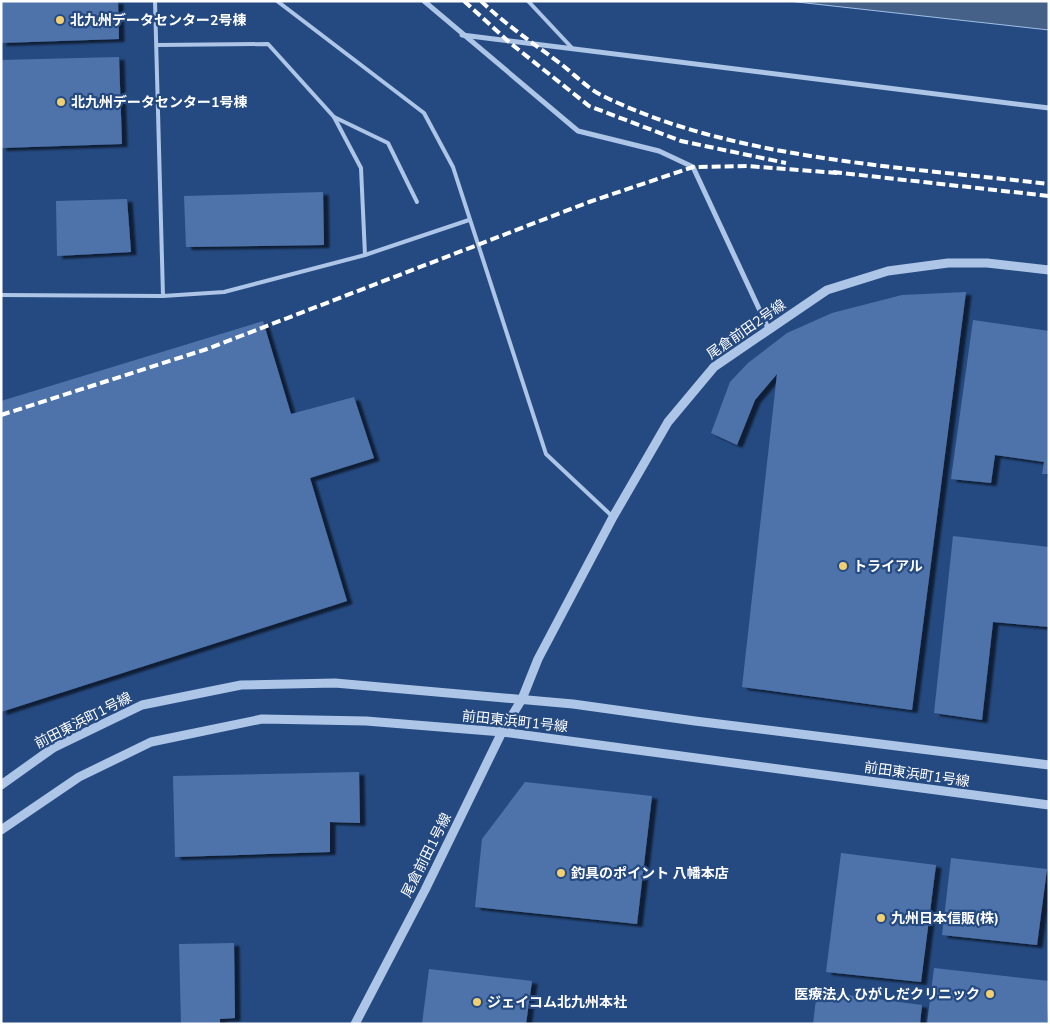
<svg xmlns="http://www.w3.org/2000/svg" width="1050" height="1025" font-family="'Nunito Sans','Noto Sans JP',sans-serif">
  <defs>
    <filter id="shadow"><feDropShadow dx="5.5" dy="3" stdDeviation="1" flood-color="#0009"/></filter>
  </defs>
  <rect width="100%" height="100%" fill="#254a81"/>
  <!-- water -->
  <path fill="#466188" stroke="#a1bfe7" d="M 788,1 L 1049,1 L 1049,30 Z"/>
  <!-- building -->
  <g fill="#4e73aa" filter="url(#shadow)">
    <path d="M 1,1 L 118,1 L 119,39 L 1,43 Z"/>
    <path d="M 119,57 L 122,144 L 1,148 L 1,60 Z"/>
    <path d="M 323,192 L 324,245 L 186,247 L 184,196 Z"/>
    <path d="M 127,199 L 131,252 L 57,256 L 56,201 Z"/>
    <path d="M 966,292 L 912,710 L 742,687 L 777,374 L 755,400 L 737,445 L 711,433 L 730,382 L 748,363 L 787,333 L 832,313 L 902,295 Z"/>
    <path d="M 973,320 L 1049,331 L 1049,474 L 1042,474 L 1044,462 L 995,455 L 991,483 L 951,479 Z"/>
    <path d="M 263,321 L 291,414 L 354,397 L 374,458 L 310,478 L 347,601 L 1,712 L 1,401 Z"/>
    <path d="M 953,536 L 1049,547 L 1049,627 L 993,622 L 982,720 L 934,713 Z"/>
    <path d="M 359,772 L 360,823 L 330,822 L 330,852 L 175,857 L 173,776 Z"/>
    <path d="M 525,782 L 652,796 L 637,924 L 475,907 L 482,839 Z"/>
    <path d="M 841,853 L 936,865 L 921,982 L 826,972 Z"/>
    <path d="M 951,858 L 1047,869 L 1037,945 L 942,935 Z"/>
    <path d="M 234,943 L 235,1018 L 220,1019 L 220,1024 L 181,1024 L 179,944 Z"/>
    <path d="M 934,968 L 1049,981 L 1047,1024 L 927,1024 Z"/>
    <path d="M 429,969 L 532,981 L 526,1024 L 422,1024 Z"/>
    <path d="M 817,991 L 922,1005 L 920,1024 L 813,1024 Z"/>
  </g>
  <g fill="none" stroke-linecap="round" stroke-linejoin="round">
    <!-- service -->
    <g stroke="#adc5e6" stroke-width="4">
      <path d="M 155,1 L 163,296 L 224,292 L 365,255 L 469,220"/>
      <path d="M 277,1 L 424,113 L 453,167 L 546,454 L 613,517"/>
      <path d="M 528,1 L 573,49"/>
      <path d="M 157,45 L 268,44 L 334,117 L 361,168 L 365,255"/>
      <path d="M 334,117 L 388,143 L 417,202"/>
      <path d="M 1,295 L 163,296"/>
    </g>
    <!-- minor -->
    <g stroke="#adc5e6" stroke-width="5">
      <path d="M 424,1 L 578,131 L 659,151 L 693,167 L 768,328"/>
      <path d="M 462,35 L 1049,108"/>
    </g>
    <!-- tertiary -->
    <g stroke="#adc5e6" stroke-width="9">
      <path d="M 1,785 L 53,748 L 142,705 L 241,685 L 335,683 L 573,704 L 695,721 L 1049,765"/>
      <path d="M 1,830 L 79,777 L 151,742 L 262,719 L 366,721 L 502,732 L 1049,805"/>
      <path d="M 355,1024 L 425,890 L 502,732 L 522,699 L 538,659 L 613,517 L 668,422 L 714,367 L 827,290 L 888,271 L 948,263 L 987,263 L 1049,270"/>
    </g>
    <!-- rail -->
    <g stroke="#fff" stroke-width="4" stroke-dasharray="9 4" stroke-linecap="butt">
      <path d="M 464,1 L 509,42 L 589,106 L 681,141 L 786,163"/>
      <path d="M 481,1 C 506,25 533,43 561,64 C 574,74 588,89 603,96 C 733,160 906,167 1049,184"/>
      <path d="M 833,172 L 1049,196"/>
      <path d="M 1,415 L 207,349 L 589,202 L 693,167 L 748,166 L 838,173"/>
    </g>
  </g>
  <!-- markers -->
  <g fill="#f0d072" stroke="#254a81" stroke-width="2">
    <circle cx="60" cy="20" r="5"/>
    <circle cx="61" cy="102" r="5"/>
    <circle cx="843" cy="566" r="5"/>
    <circle cx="561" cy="873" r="5"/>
    <circle cx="881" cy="918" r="5"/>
    <circle cx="990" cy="994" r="5"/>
    <circle cx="477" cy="1002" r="5"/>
  </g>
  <g text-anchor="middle" stroke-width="4.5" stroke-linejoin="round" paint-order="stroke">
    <!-- poi labels -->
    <g font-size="14" font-weight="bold" fill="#fff" stroke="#254a81" text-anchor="start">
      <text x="70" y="25">北九州データセンター2号棟</text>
      <text x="71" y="107">北九州データセンター1号棟</text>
      <text x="853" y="571">トライアル</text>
      <text x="571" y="878">釣具のポイント 八幡本店</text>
      <text x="891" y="923">九州日本信販(株)</text>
      <text x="980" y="999" text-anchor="end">医療法人 ひがしだクリニック</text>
      <text x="487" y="1007">ジェイコム北九州本社</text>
    </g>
    <!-- street labels -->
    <g font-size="14" fill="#fff" stroke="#254a81">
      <text transform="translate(746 329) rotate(-35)" y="5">尾倉前田2号線</text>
      <text transform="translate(83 720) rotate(-27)" y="5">前田東浜町1号線</text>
      <text transform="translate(515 721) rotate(6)" y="5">前田東浜町1号線</text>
      <text transform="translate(917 774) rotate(8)" y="5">前田東浜町1号線</text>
      <text transform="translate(426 855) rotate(-63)" y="5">尾倉前田1号線</text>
    </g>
  </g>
  <!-- border -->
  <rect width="1050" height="1025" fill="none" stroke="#ffffff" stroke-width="5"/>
</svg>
